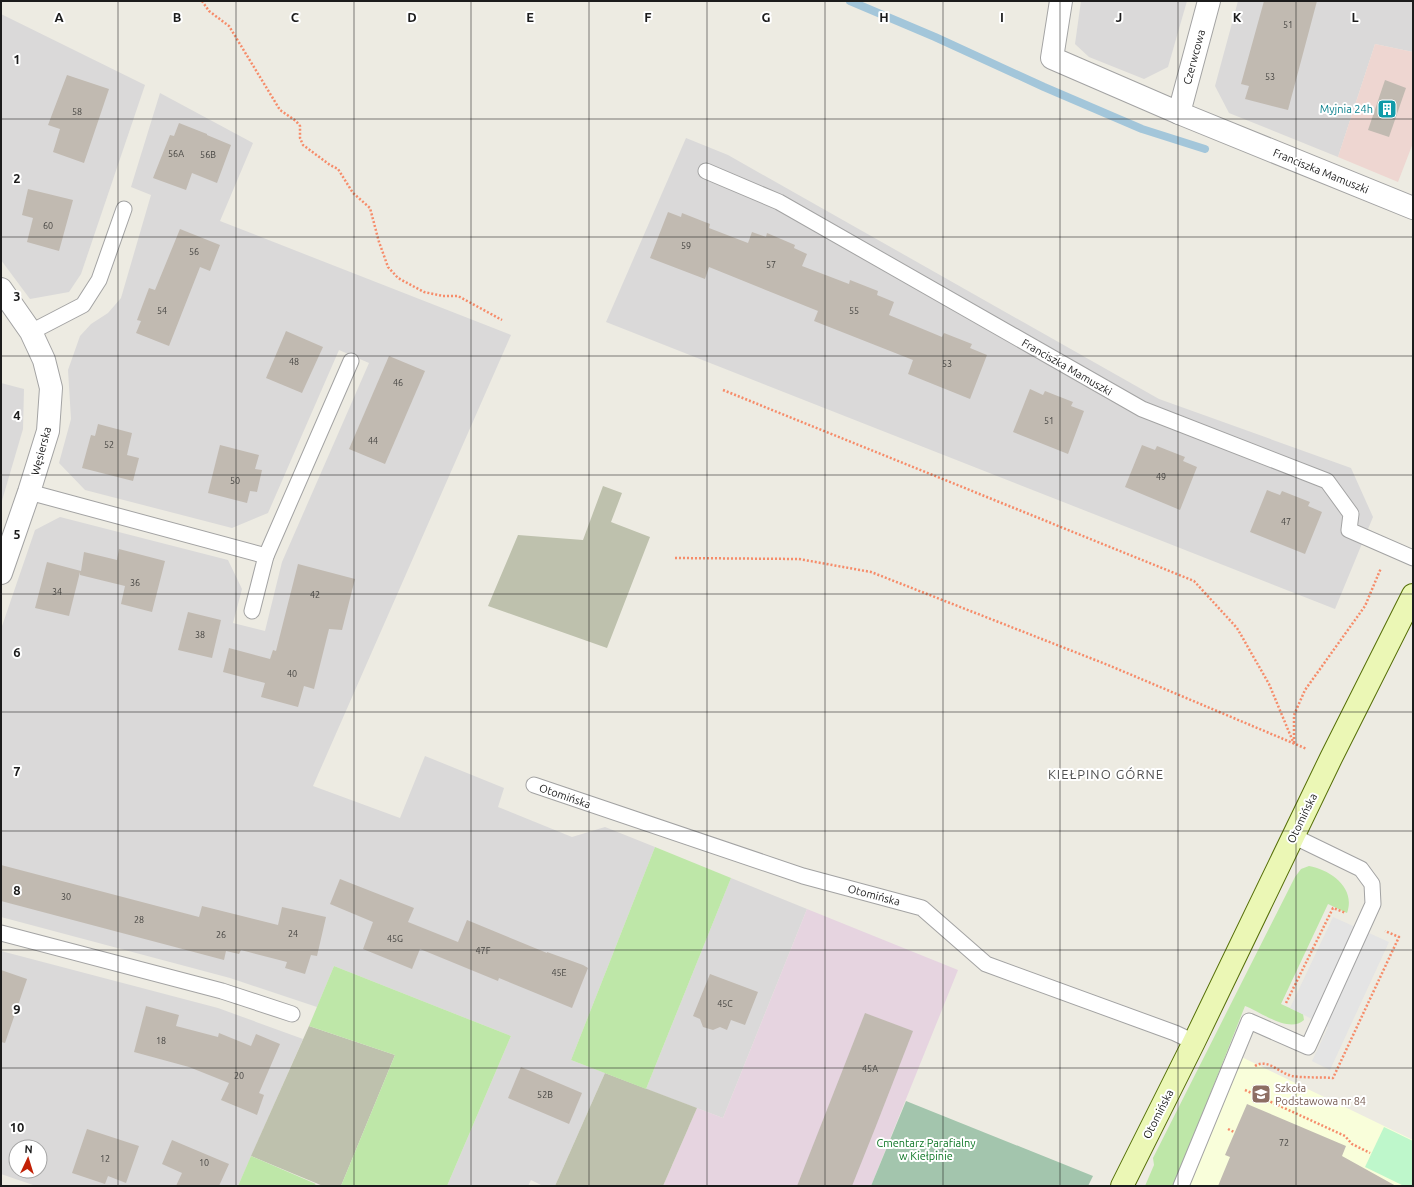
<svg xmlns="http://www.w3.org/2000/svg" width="1414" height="1187" font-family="Ubuntu,sans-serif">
  <rect width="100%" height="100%" fill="#edebe2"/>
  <!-- residential -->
  <g fill="#dad9d9" fill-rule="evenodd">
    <path d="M 1081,1 L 1187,1 L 1168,67 L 1144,79 L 1089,57 L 1075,44 Z"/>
    <path d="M 1238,1 L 1413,1 L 1413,52 L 1375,44 L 1338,157 L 1229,113 L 1215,86 Z"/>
    <path d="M 1,14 L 145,85 L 81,274 L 69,292 L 30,299 L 1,260 Z"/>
    <path d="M 160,93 L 253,143 L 220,221 L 511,335 L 313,786 L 400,818 L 425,756 L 504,788 L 498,807 L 572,837 L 605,827 L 655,847 L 571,1060 L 605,1073 L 555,1186 L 543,1186 L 531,1180 L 528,1186 L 447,1186 L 511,1036 L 334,966 L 317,1007 L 230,978 L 1,917 L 1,629 L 35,530 L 60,517 L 228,560 L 242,589 L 233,623 L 265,631 L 282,562 L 369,363 L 339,350 L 268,513 L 232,528 L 85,490 L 59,463 L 71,419 L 68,370 L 80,336 L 91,324 L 108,313 L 121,298 L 151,195 L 131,187 Z"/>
    <path d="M 686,138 L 728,155 L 1159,399 L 1351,468 L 1373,517 L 1335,609 L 606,322 Z"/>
    <path d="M 1,383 L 24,389 L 23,429 L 1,504 Z"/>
    <path d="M 731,878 L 807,909 L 723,1118 L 646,1089 Z"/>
    <path d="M 1,951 L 218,1008 L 303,1039 L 238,1186 L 36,1186 L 1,1174 ZM 16,1147 L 40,1147 L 40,1171 L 16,1171 Z"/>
  </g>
  <!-- commercial -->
  <path fill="#eed6d1" d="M 1375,44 L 1413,52 L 1413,143 L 1398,182 L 1338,157 Z"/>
  <!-- industrial -->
  <path fill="#e6d4e0" d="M 807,909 L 958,970 L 871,1186 L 663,1186 L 697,1108 L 723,1118 Z"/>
  <!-- education -->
  <path fill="#f9feda" d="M 1225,1049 L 1413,1140 L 1413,1186 L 1160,1186 Z"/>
  <!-- construction -->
  <g fill="#bec1ad">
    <path d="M 603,486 L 622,493 L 611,522 L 650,537 L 607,648 L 488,606 L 518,535 L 583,540 Z"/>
    <path d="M 309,1026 L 395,1055 L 341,1186 L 323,1186 L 251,1156 Z"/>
    <path d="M 605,1073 L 697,1108 L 663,1186 L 555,1186 Z"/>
  </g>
  <!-- grass -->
  <g fill="#bee7a8">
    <path d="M 655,847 L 731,878 L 646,1089 L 571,1060 Z"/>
    <path d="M 1309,866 C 1331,870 1356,888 1347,913 L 1328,904 L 1281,1004 L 1303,1014 L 1304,1020 C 1289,1034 1261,1012 1245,1006 L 1174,1186 L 1145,1186 L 1154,1165 L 1153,1158 L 1295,877 L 1301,869 Z"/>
    <path d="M 334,966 L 511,1036 L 447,1186 L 341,1186 L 395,1055 L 309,1026 Z"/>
    <path d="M 251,1156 L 316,1184 L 313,1186 L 238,1186 Z"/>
  </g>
  <!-- cemetery -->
  <path fill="#a3c5ad" d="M 906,1101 L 1093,1176 L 1088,1186 L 871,1186 Z"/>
  <!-- park -->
  <path fill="#bef7cb" d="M 1384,1127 L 1413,1141 L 1413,1186 L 1404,1186 L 1365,1167 Z"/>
  <!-- parking -->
  <path fill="#e4e4e4" d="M 1333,917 L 1389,942 L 1330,1070 L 1312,1061 L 1328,1027 L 1290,1008 Z"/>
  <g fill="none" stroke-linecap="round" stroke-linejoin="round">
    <!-- stream -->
    <path stroke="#a3c6da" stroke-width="8" d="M 850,1 L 935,37 L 1044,87 L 1142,129 L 1205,149"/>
  </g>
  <!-- building -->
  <g fill="#c1bab1">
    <path d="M 1264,1 L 1317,1 L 1288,110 L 1245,99 L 1249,86 L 1241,84 Z"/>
    <path d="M 67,75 L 109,89 L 84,163 L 53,152 L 60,129 L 48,125 Z"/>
    <path d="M 1385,80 L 1406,88 L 1389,137 L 1368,130 Z"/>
    <path d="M 179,123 L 207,134 L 207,135 L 231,145 L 217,183 L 192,173 L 186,190 L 153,178 L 170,135 L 174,136 Z"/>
    <path d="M 28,189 L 73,200 L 59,251 L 27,242 L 33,218 L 22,215 Z"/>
    <path d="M 668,212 L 681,217 L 682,213 L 710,224 L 709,228 L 748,243 L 752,232 L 766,237 L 767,233 L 795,245 L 794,248 L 807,254 L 802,266 L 849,284 L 850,280 L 878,291 L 877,295 L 894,302 L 889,315 L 942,337 L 944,333 L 972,344 L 970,348 L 987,355 L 970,399 L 908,374 L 913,360 L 814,321 L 818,311 L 709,267 L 705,279 L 650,258 Z"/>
    <path d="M 180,229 L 220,245 L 210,271 L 200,267 L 169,346 L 136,333 L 141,321 L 137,320 L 149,288 L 155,290 Z"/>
    <path d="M 286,331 L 323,347 L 302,393 L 266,378 Z"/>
    <path d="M 389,356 L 425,371 L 385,464 L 349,449 Z"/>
    <path d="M 1030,389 L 1043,395 L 1045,391 L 1073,402 L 1071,406 L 1084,411 L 1068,454 L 1013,432 Z"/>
    <path d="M 98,424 L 132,433 L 127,455 L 139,458 L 133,481 L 82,468 L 91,435 L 95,436 Z"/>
    <path d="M 220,445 L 259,455 L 255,469 L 262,470 L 257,492 L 250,491 L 247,503 L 208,493 Z"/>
    <path d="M 1142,445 L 1155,450 L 1157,446 L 1185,457 L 1183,461 L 1197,467 L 1180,510 L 1125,487 Z"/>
    <path d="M 1267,490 L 1280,495 L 1282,491 L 1310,502 L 1308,506 L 1322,512 L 1305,554 L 1250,532 Z"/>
    <path d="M 119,549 L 165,561 L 152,612 L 121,604 L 125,586 L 80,575 L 80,572 L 69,616 L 35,608 L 47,562 L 81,571 L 84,552 L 117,560 Z"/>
    <path d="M 298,564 L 355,579 L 342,630 L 329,629 L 314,689 L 304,686 L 298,707 L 261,697 L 265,683 L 223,672 L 229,648 L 270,659 L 273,650 L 276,651 Z"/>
    <path d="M 188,612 L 221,620 L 212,658 L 178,650 Z"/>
    <path d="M 1,865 L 199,917 L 202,906 L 278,925 L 282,907 L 326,917 L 317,956 L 311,955 L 305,974 L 285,968 L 287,962 L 241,950 L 239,954 L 226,951 L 224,960 L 1,901 Z"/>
    <path d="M 340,879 L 414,908 L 408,922 L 458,942 L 467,920 L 547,953 L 547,952 L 583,965 L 588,968 L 572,1008 L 499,978 L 498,981 L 420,949 L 412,969 L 363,949 L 373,922 L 330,904 Z"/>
    <path d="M 1,970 L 27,979 L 5,1043 L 1,1042 Z"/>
    <path d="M 710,974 L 758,992 L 745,1025 L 731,1020 L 727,1030 L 720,1027 L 713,1030 L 703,1027 L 700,1019 L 693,1016 Z"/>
    <path d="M 146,1006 L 179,1015 L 176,1026 L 218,1037 L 219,1033 L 251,1046 L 256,1034 L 280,1044 L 259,1093 L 264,1095 L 257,1115 L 221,1100 L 229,1083 L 189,1067 L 134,1052 Z"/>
    <path d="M 865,1013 L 913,1031 L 876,1126 L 852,1186 L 797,1186 Z"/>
    <path d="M 521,1067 L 582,1093 L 569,1124 L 508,1098 Z"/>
    <path d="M 1247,1104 L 1346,1146 L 1342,1156 L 1396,1186 L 1218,1186 L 1230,1157 L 1225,1155 Z"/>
    <path d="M 87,1129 L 139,1146 L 126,1183 L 108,1176 L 105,1184 L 72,1173 Z"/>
    <path d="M 172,1140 L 229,1164 L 219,1186 L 176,1186 L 182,1173 L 162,1164 Z"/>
  </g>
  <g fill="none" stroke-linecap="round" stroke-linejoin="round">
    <defs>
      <g id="lane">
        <path d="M 706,171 L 779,202 L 1142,409 L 1327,481 L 1351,514 L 1349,530 L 1413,558"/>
        <path d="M 31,332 L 83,305 L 99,280 L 124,209"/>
        <path d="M 29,492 L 266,556"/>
        <path d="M 252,611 L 266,556 L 351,361"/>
        <path d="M 534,785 L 803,876 L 922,908 L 986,964 L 1175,1033 L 1194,1042"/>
        <path d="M 1,933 L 222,991 L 292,1014"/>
        <path d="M 1181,1186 L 1249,1021 L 1308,1047 L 1373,904 L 1372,884 L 1361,869 L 1293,836"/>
      </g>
      <g id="street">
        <path d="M 1061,1 L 1052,58 L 1179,113 L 1413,208"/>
        <path d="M 1179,113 L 1209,1"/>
        <path d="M 1,289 L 31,332 L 44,360 L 51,388 L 48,431 L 29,492 L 1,573"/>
      </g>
      <path id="secondary" d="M 1122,1186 L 1194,1042 L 1331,758 L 1413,595"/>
    </defs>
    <!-- lane casing -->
    <use href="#lane" stroke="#a3a3a3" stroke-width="17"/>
    <!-- street casing -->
    <use href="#street" stroke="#a3a3a3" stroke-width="24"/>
    <!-- secondary casing -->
    <use href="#secondary" stroke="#556e07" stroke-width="24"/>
    <!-- path -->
    <g stroke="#f68c6a" stroke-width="2.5" stroke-dasharray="2 2" stroke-linecap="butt">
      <path d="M 202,1 L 209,11 L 229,26 L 280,110 L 296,121 L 300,126 L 300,138 L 303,145 L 330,165 L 338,169 L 353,193 L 370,208 L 379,242 L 388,267 L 398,278 L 424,292 L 443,296 L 458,296 L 502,320"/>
      <path d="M 723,390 L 1194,581 L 1237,628 L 1269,684 L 1294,744"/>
      <path d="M 675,558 L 799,559 L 871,572 L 1108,665 L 1307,749"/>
      <path d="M 1294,743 L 1294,715 L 1305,690 L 1365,606 L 1381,568"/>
      <path d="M 1286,1003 L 1333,908 L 1346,913"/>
      <path d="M 1255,1066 C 1268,1058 1279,1073 1292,1076 C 1304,1078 1321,1077 1333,1078 L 1399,937 L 1385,931"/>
      <path d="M 1245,1090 L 1345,1136 L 1352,1144 L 1370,1153"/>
      <path d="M 1228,1129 L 1234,1132"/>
    </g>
    <!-- lane -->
    <use href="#lane" stroke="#fff" stroke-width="15"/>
    <!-- street -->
    <use href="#street" stroke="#fff" stroke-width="22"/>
    <!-- secondary -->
    <use href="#secondary" stroke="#ebf7b5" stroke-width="22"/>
  </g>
  <!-- grid -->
  <path fill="none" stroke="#1c1c1c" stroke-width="1" stroke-opacity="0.55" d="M 118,1 L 118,1186M 236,1 L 236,1186M 354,1 L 354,1186M 471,1 L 471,1186M 589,1 L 589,1186M 707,1 L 707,1186M 825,1 L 825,1186M 943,1 L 943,1186M 1060,1 L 1060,1186M 1178,1 L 1178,1186M 1296,1 L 1296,1186M 1,119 L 1413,119M 1,237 L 1413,237M 1,356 L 1413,356M 1,475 L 1413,475M 1,594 L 1413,594M 1,712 L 1413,712M 1,831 L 1413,831M 1,950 L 1413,950M 1,1068 L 1413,1068"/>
  <!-- icons -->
  <defs>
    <symbol id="building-square" viewBox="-11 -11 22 22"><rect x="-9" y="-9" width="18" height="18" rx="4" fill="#0f9aa8" stroke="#fff"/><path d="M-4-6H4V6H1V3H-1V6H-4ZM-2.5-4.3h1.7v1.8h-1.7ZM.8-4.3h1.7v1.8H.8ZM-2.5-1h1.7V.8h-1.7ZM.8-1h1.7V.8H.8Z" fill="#fff"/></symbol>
    <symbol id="school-square" viewBox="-11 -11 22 22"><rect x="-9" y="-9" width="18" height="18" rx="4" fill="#8d6e63" stroke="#fff"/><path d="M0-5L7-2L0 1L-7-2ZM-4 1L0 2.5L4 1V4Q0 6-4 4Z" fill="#fff"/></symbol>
  </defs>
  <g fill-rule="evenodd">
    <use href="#building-square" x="1376" y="98" width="22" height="22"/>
    <use href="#school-square" x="1250" y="1083" width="22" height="22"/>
  </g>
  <g text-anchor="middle" stroke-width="4" stroke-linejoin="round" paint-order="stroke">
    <!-- number labels -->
    <g font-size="9" fill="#454441">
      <text x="1288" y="28">51</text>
      <text x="1270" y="80">53</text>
      <text x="77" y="115">58</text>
      <text x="176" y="157">56A</text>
      <text x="208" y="158">56B</text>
      <text x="48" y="229">60</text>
      <text x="686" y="249">59</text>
      <text x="194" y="255">56</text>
      <text x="771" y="268">57</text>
      <text x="162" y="314">54</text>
      <text x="854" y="314">55</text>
      <text x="294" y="365">48</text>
      <text x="947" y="367">53</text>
      <text x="398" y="386">46</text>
      <text x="1049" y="424">51</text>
      <text x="373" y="444">44</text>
      <text x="109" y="448">52</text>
      <text x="1161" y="480">49</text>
      <text x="235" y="484">50</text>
      <text x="1286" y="525">47</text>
      <text x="135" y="586">36</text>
      <text x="57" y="595">34</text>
      <text x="315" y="598">42</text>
      <text x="200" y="638">38</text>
      <text x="292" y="677">40</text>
      <text x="66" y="900">30</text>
      <text x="139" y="923">28</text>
      <text x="293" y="937">24</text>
      <text x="221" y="938">26</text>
      <text x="395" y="942">45G</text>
      <text x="483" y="954">47F</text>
      <text x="559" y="976">45E</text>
      <text x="725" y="1007">45C</text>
      <text x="161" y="1044">18</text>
      <text x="870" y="1072">45A</text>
      <text x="239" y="1079">20</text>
      <text x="545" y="1098">52B</text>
      <text x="1284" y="1146">72</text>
      <text x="105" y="1162">12</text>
      <text x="204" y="1166">10</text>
    </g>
    <!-- street labels -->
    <g font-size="11" fill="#1c1c1c" stroke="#fff">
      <text transform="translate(1194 57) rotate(-75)" y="4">Czerwcowa</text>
      <text transform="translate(1321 171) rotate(22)" y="4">Franciszka Mamuszki</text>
      <text transform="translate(1067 367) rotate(30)" y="4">Franciszka Mamuszki</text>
      <text transform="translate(41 451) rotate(-75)" y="4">Węsierska</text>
      <text transform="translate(565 796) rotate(19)" y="4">Otomińska</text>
      <text transform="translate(1302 818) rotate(-64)" y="4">Otomińska</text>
      <text transform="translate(874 895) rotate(15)" y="4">Otomińska</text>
      <text transform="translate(1158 1114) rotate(-63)" y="4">Otomińska</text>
    </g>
    <!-- culture labels -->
    <g font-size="11" fill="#0d838f" stroke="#fff" text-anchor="end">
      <text x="1373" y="113">Myjnia 24h</text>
    </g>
    <!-- education labels -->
    <g font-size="11" fill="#785e54" stroke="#fff" text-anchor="start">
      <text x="1275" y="1092">Szkoła<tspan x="1275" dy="13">Podstawowa nr 84</tspan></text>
    </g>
    <!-- park labels -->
    <g font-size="11" fill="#0e7625" stroke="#fff">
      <text x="926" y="1147">Cmentarz Parafialny<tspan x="926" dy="13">w Kiełpinie</tspan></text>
    </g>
    <!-- quarter labels -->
    <g font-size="13" letter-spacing="1" fill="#4f4f4f" stroke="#fff">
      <text x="1106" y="779">KIEŁPINO GÓRNE</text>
    </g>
  </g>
  <g font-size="13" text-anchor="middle" font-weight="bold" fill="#1c1c1c" stroke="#fff" stroke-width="4" stroke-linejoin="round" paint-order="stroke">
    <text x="59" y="22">A</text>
    <text x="177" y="22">B</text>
    <text x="295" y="22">C</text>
    <text x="412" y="22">D</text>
    <text x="530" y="22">E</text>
    <text x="648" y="22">F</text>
    <text x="766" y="22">G</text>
    <text x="884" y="22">H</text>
    <text x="1002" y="22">I</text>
    <text x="1119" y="22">J</text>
    <text x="1237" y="22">K</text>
    <text x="1355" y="22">L</text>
    <text x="17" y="64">1</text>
    <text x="17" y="183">2</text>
    <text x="17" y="301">3</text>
    <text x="17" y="420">4</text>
    <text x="17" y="539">5</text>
    <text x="17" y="657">6</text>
    <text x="17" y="776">7</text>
    <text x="17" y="895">8</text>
    <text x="17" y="1014">9</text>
    <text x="17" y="1132">10</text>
  </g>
  <!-- border -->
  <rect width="1414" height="1187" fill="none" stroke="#1c1c1c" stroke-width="4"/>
  <!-- north arrow -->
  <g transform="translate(28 1159) rotate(4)"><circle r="19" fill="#ffffff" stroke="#a4a4a4"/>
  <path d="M0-3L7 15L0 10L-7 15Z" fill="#c22005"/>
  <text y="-6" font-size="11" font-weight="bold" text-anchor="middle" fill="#1c1c1c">N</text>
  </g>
</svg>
